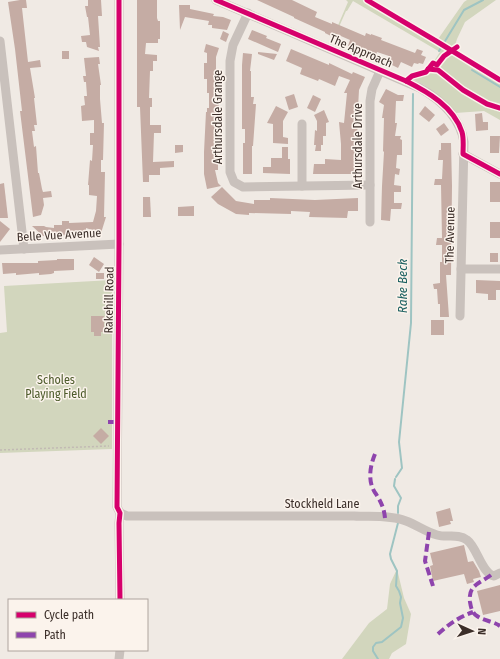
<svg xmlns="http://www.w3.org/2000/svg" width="500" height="659" font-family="'Fira Sans Condensed',sans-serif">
  <rect width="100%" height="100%" fill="#f0eae4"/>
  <!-- green -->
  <g fill="#d2d6bd">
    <path d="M 346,0 L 363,0 L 436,42 L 464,2 L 467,0 L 496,0 L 465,22 L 457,39 L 453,52 L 500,82 L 500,120 L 484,111 L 455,113 L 432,91 L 424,85 L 410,78 L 416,75 L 427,72 L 440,52 L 353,1 L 347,11 L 346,11 L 331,45 L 330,44 L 348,2 Z"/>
    <path d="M 112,280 L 112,449 L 0,453 L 0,333 L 7,332 L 4,286 Z"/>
    <path d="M 397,569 L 404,598 L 411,614 L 406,644 L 392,653 L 389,659 L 342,659 L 369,623 L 387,609 L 390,584 Z"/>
  </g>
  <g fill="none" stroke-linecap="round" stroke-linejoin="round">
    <!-- stream -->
    <g stroke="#9ec4c2" stroke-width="2">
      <path d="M 439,51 L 464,10 L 483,0"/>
      <path d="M 472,70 L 500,87"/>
      <path d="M 396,477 L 402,468 L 399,442 L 411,323 L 413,94"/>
      <path d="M 395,479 L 394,486 L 401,498 L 398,506 L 398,513"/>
      <path d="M 378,659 L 373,651 L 373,647 L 376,643 L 382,642 L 401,627 L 403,618 L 400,603 L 401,597 L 399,591 L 396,586 L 397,571 L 391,559 L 390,554 L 398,523"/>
    </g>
  </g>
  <!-- building -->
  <g fill="#c5aca4">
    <path d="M 20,0 L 26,0 L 27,8 L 22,8 L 28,62 L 40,60 L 41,67 L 30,68 L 35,98 L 34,98 L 37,125 L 34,125 L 35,131 L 32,131 L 34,147 L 36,146 L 38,173 L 39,173 L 42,189 L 43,192 L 51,191 L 52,197 L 43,198 L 44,205 L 41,215 L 33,217 L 20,111 L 22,111 L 15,49 L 8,2 Z"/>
    <path d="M 88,0 L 101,0 L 102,16 L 98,16 L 100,47 L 98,47 L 99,51 L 87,47 L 86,42 L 82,42 L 81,36 L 90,35 L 88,17 L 87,17 L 85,6 L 88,6 Z"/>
    <path d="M 137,0 L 157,0 L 157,18 L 158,21 L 160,21 L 160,39 L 158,39 L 158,43 L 146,43 L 145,54 L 157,55 L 157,61 L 153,61 L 153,71 L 150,71 L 149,98 L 152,98 L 152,107 L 150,107 L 150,125 L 161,125 L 161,133 L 154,133 L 153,162 L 174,161 L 174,167 L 160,168 L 160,175 L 149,175 L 149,182 L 143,182 L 140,107 L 137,107 Z"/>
    <path d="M 257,0 L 292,0 L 317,12 L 315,17 L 332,24 L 332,22 L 365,36 L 366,33 L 371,35 L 371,34 L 382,38 L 381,40 L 415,53 L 417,49 L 423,51 L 421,55 L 426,57 L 423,64 L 419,63 L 418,64 L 414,63 L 412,67 L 401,62 L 398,68 L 386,62 L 389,56 L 377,52 L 375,57 L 370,55 L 348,46 L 350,40 L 334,33 L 333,37 L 325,33 L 325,32 L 294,18 L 294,17 Z"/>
    <path d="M 179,5 L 190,5 L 190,9 L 214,14 L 213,16 L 223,17 L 231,20 L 227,30 L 212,28 L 212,25 L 208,25 L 209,21 L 185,17 L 180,30 Z"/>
    <path d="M 252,30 L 267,36 L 266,38 L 281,44 L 278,52 L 248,39 Z"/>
    <path d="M 223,31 L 229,34 L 226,42 L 220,39 Z"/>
    <path d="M 206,44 L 219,48 L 216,57 L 216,71 L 219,71 L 218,80 L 216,80 L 216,97 L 218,97 L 219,108 L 219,119 L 216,119 L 216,134 L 218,134 L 218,170 L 215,170 L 218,183 L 221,186 L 207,189 L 204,174 L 204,152 L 206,112 L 207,112 L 207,108 L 209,108 L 209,93 L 207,93 L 207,79 L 204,79 L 204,63 L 207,63 L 207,53 L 204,52 Z"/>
    <path d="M 291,49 L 329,65 L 329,63 L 352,74 L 353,72 L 365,77 L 359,90 L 358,108 L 357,144 L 359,144 L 359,174 L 313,174 L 314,164 L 325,164 L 325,159 L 341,160 L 341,144 L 339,122 L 344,123 L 347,93 L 344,93 L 350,80 L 339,76 L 335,86 L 319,79 L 318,81 L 300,74 L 302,68 L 286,61 Z"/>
    <rect x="62" y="51" width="7" height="8"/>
    <path d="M 258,52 L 277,54 L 274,60 L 258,54 Z"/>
    <path d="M 243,53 L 252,54 L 250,71 L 251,71 L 251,97 L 254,97 L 253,104 L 256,104 L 253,146 L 252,146 L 252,174 L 243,174 L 243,143 L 245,143 L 245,129 L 242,129 L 242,65 Z"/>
    <path d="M 99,57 L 100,64 L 98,64 L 101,85 L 100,85 L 100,99 L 102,123 L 104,123 L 103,160 L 101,160 L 101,172 L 105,172 L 104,217 L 106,217 L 101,233 L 86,228 L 86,234 L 69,234 L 69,235 L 52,236 L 52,237 L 43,236 L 32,226 L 44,226 L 46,227 L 54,228 L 54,225 L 62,225 L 62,221 L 69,221 L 69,223 L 93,222 L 96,211 L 97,196 L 89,195 L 89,185 L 88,185 L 90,160 L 92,161 L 93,145 L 90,145 L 90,133 L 94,133 L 94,120 L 82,121 L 81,106 L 85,105 L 84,96 L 87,96 L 86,82 L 84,82 L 83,76 L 86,76 L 84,58 Z"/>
    <path d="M 386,89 L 398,95 L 404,95 L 403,101 L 396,101 L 395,123 L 397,123 L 395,136 L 401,136 L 400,139 L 402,140 L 402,155 L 397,155 L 396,168 L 400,169 L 399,175 L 395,174 L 394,185 L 401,186 L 401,192 L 394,192 L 394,203 L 402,203 L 401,209 L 391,209 L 390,221 L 381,220 L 382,186 L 384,152 L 383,151 L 384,118 L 382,118 L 384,105 L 379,102 Z"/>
    <path d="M 294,94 L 298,107 L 289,110 L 285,97 Z"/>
    <path d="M 313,95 L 321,99 L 315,112 L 307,108 Z"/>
    <path d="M 276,106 L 288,112 L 283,121 L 283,137 L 288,138 L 288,144 L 273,143 L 273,124 L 267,123 Z"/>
    <path d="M 425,106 L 435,115 L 429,122 L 419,114 Z"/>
    <path d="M 324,110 L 329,122 L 326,123 L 326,136 L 323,136 L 323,145 L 321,145 L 321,151 L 315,151 L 316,145 L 314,145 L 315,130 L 317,131 L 317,121 L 314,115 Z"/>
    <path d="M 482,113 L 483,122 L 488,122 L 488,130 L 476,131 L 475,114 Z"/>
    <path d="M 444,123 L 449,130 L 441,136 L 436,129 Z"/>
    <path d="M 490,136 L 500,136 L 499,153 L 490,153 Z"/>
    <path d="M 441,143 L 451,143 L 452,186 L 451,275 L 446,275 L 449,317 L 440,317 L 440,304 L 438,304 L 437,289 L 434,289 L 433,284 L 440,283 L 440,262 L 442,262 L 442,245 L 436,245 L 437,238 L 442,238 L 441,185 L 434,185 L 435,179 L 442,179 L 443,160 L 438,160 L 439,150 L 441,150 Z"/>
    <path d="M 175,145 L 183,145 L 183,152 L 175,153 Z"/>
    <path d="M 282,147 L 288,147 L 288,159 L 290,159 L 290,174 L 263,173 L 263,167 L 271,167 L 271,158 L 282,158 Z"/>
    <rect x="490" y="182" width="10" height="20"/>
    <path d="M 4,183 L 8,218 L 0,218 L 0,184 Z"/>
    <path d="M 222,187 L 236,201 L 254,204 L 254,200 L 270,200 L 270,198 L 315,200 L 358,198 L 358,211 L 348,211 L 347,218 L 309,217 L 310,212 L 291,211 L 291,214 L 249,213 L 249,215 L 236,214 L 218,204 L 211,197 Z"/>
    <path d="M 143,197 L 150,197 L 151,217 L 143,217 Z"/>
    <path d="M 194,206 L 194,216 L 178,216 L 178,207 Z"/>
    <path d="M 0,221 L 10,229 L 0,242 Z"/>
    <rect x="490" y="222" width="10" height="16"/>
    <rect x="490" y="253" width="8" height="9"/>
    <path d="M 94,257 L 104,264 L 99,272 L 89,265 Z"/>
    <path d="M 57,259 L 74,259 L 74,270 L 54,271 L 54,273 L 51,274 L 39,275 L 39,273 L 16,275 L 16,273 L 3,274 L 2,263 L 38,263 L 38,261 L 57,260 Z"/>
    <rect x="96" y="273" width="8" height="6"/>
    <path d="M 476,280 L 500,281 L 500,290 L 496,290 L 496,300 L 488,300 L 488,294 L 476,293 Z"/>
    <path d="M 91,316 L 104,316 L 104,332 L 101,332 L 101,336 L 94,336 L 94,332 L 91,332 Z"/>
    <rect x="431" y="320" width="13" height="15"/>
    <path d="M 101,428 L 109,436 L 101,444 L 93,436 Z"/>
    <path d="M 450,508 L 453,521 L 450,521 L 451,524 L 439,527 L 436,512 Z"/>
    <path d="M 464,545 L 468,562 L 473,561 L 479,571 L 481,577 L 473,579 L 474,582 L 467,584 L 464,574 L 433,581 L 430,566 L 433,565 L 430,553 Z"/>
    <path d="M 500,585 L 500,611 L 483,615 L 477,591 Z"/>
  </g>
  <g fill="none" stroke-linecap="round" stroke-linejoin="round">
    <!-- path -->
    <path stroke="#c2bab4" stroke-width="1.5" stroke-dasharray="2 2" stroke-linecap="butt" d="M 0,450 L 109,446"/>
    <!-- minor -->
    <g stroke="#c9c1bc" stroke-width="9">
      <path d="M 119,0 L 119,244 L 117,507 L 120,513 L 119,523 L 120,600"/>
      <path d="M 216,0 L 420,88 C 441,100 460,117 464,142 L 460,316"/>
      <path d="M 248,13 L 233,45 L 230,61 L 230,172 L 234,182 L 243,187 L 370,185"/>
      <path d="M 0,41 L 24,249"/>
      <path d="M 463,154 L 500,174"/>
      <path d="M 302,186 L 302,124"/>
      <path d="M 370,222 L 370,101 L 372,89 L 380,71"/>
      <path d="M 0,250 L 119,244"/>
      <path d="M 461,269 L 500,269"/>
      <path d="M 120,513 L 127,516 L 354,516 C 371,517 390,515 406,521 C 417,525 426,532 437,535 C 447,538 458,533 467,540 C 477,547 482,574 494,576 L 500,573"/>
      <path d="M 119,659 L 120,650"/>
    </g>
    <!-- quiet -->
    <g stroke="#8e44ad" stroke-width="4" stroke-dasharray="8 4" stroke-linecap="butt">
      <path d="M 108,422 L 117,422"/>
      <path d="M 375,454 C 370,466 367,482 376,494 C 381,502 384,508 385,518"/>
      <path d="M 429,532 L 425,561 L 433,586"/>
      <path d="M 491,575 C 479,584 468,585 470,602 C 471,608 472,613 477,616 C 484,621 493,621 500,626"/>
      <path d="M 438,634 C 449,624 459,617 473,612"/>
    </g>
    <defs>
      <g id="cycleway">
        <path d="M 119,0 L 119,244 L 117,507 L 120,513 L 119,523 L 120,600"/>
        <path d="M 216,0 L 406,81 C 428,92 454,107 462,132 C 464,139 463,147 463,154 L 500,174"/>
        <path d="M 367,0 L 436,41 L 500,80"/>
        <path d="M 428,69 L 438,70 L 463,90 L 487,104 L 500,108"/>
        <path d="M 406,81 L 412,76 L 426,72 L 433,63 L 437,65 L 444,56 L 457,47"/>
      </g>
    </defs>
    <!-- cycleway casing -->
    <use href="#cycleway" stroke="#fbf3ec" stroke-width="8"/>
    <!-- cycleway -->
    <use href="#cycleway" stroke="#d6006c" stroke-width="5"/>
  </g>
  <g text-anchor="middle" stroke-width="3" stroke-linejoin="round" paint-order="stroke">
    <!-- street labels -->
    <g font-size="12" fill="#3b2e29" stroke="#fbf3ec">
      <text transform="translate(361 51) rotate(23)" y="4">The Approach</text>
      <text transform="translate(218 117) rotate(-90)" y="4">Arthursdale Grange</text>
      <text transform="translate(358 146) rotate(-90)" y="4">Arthursdale Drive</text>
      <text transform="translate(59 235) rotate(-3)" y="4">Belle Vue Avenue</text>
      <text transform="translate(450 235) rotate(-89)" y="4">The Avenue</text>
      <text transform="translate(109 300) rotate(-89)" y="4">Rakehill Road</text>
      <text x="322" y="508">Stockheld Lane</text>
    </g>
    <!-- park labels -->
    <g font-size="12" fill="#4d5b2b" stroke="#fbf3ec">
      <text x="56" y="384">Scholes<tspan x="56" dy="14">Playing Field</tspan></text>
    </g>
    <!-- water labels -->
    <g font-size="13" font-style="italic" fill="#1b6060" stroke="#fbf3ec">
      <text transform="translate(402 286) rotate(-90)" y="5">Rake Beck</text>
    </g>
  </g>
  <!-- legend -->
  <rect x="8" y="599" width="140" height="52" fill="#fbf3ec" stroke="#aea49e"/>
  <rect x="16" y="612" width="20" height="6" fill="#d6006c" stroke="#aea49e"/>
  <text x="44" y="619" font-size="12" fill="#3b2e29">Cycle path</text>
  <rect x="16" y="632" width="20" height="6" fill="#8e44ad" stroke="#aea49e"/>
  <text x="44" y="639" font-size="12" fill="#3b2e29">Path</text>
  <!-- north arrow -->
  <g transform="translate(472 631) rotate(93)" stroke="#fbf3ec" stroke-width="3" paint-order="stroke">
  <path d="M0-3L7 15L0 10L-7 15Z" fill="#3b2e29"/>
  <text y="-6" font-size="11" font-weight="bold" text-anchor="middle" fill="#3b2e29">N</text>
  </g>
</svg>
